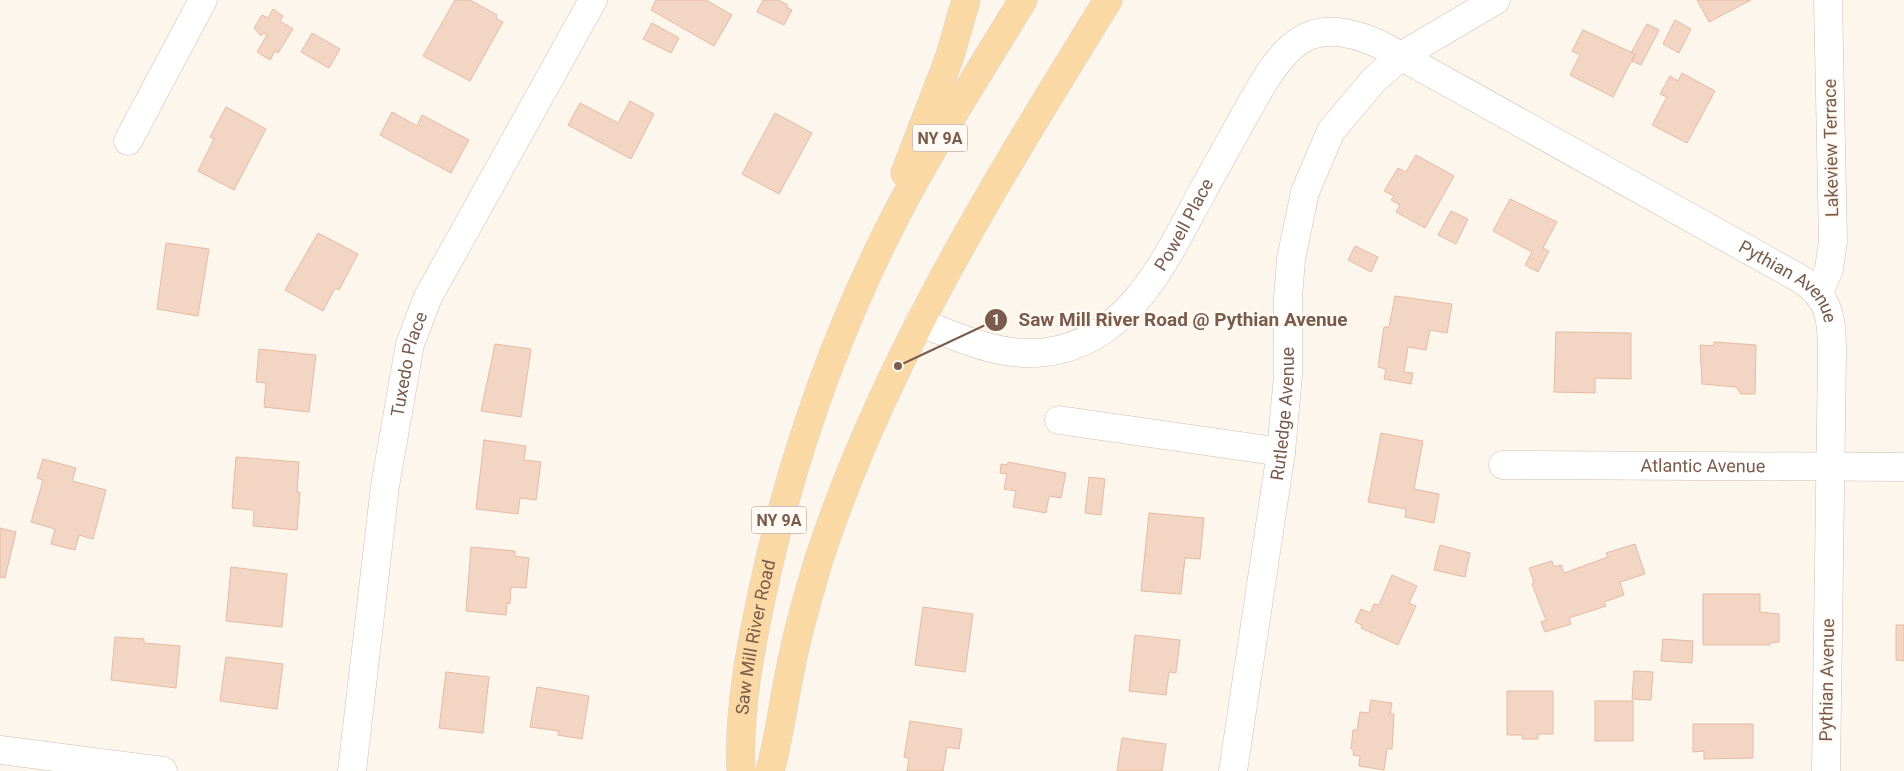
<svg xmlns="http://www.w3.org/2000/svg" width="1904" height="771" font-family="Roboto,sans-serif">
  <rect width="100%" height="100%" fill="#fdf6ec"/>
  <!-- building -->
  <g fill="#f3d5c3" stroke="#e6bba3">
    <path d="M 455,0 L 470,0 L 497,15 L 496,18 L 503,22 L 470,81 L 423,56 Z"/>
    <path d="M 656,0 L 706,0 L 732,15 L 714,46 L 651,10 Z"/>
    <path d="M 763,0 L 778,0 L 788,5 L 786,7 L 792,10 L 784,25 L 757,12 Z"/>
    <path d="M 1697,0 L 1751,0 L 1709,22 Z"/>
    <path d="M 273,9 L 283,16 L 280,21 L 293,29 L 278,53 L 275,51 L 270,60 L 257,52 L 267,35 L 264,33 L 261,36 L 254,28 L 262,15 L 268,18 Z"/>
    <path d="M 1675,20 L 1691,29 L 1679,53 L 1663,44 Z"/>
    <path d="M 652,23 L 679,38 L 671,53 L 643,39 Z"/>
    <path d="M 1647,24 L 1659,30 L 1641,65 L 1632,61 L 1635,55 L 1631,53 Z"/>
    <path d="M 1583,30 L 1635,54 L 1613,97 L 1570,75 L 1580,55 L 1572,51 Z"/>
    <path d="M 312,33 L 340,49 L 329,68 L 301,52 Z"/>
    <path d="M 1682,73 L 1715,91 L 1687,143 L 1652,125 L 1667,97 L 1660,94 L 1670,76 L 1678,81 Z"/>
    <path d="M 630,101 L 654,114 L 631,159 L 568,125 L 580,103 L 618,123 Z"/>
    <path d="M 226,107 L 266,129 L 234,190 L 198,171 L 214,139 L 210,137 Z"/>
    <path d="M 392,112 L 417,126 L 422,115 L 469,140 L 451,173 L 380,135 Z"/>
    <path d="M 775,113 L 812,133 L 779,194 L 742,174 Z"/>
    <path d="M 1416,155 L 1454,176 L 1425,228 L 1396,212 L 1400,205 L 1391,200 L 1394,196 L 1384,191 L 1398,168 L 1406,172 Z"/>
    <path d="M 1510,199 L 1557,222 L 1543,248 L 1549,251 L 1538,272 L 1525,265 L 1532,252 L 1493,231 Z"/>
    <path d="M 1451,211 L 1468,219 L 1456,244 L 1438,235 Z"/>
    <path d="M 318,233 L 358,254 L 339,290 L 335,288 L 323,311 L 285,290 Z"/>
    <path d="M 166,243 L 209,249 L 198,316 L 157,309 Z"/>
    <path d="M 1355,246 L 1378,257 L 1371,272 L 1348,260 Z"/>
    <path d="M 1395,296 L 1452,304 L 1447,333 L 1430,330 L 1426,350 L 1408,347 L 1404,372 L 1413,373 L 1411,384 L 1384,379 L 1386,369 L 1378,367 L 1384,327 L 1389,327 Z"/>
    <path d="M 1556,332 L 1631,333 L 1631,379 L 1595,378 L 1595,393 L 1554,392 Z"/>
    <path d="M 1714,342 L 1756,345 L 1755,394 L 1741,394 L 1736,387 L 1702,384 L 1700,345 L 1714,346 Z"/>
    <path d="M 495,344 L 531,349 L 521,417 L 481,411 Z"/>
    <path d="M 259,349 L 316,355 L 309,412 L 264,407 L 266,383 L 256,382 Z"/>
    <path d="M 1381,433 L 1423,441 L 1414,489 L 1439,494 L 1434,523 L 1405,517 L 1406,509 L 1368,502 Z"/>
    <path d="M 484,440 L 526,446 L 524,460 L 541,462 L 536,500 L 520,498 L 518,514 L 476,509 Z"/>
    <path d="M 236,457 L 299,462 L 297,492 L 300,492 L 297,530 L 253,526 L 254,510 L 232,508 Z"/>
    <path d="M 43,459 L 76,468 L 72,481 L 106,490 L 93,539 L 79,535 L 75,550 L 51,544 L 55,529 L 31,522 L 43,480 L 37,478 Z"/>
    <path d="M 1008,462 L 1066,473 L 1061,498 L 1049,496 L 1046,513 L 1013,507 L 1016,491 L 1004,489 L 1007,474 L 1000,473 L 1001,464 L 1007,465 Z"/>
    <path d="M 1089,477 L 1105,479 L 1101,515 L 1085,513 Z"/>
    <path d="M 1149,513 L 1204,518 L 1200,559 L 1185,558 L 1181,594 L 1141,591 Z"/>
    <path d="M 0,528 L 16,532 L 5,578 L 0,577 Z"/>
    <path d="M 1635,544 L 1645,574 L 1620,582 L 1624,595 L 1604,602 L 1606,606 L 1569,618 L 1571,624 L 1545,632 L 1541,622 L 1546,620 L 1532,584 L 1534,582 L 1529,568 L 1552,561 L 1554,567 L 1561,565 L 1564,573 L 1608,557 L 1606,553 Z"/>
    <path d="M 1440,545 L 1470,553 L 1465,577 L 1434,570 Z"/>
    <path d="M 471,547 L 515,551 L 515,556 L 529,558 L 526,588 L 511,587 L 510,604 L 507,603 L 506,615 L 466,611 Z"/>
    <path d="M 231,567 L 287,574 L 282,627 L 226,621 Z"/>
    <path d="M 1392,575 L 1417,586 L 1409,603 L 1416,606 L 1398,645 L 1361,628 L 1362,625 L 1355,622 L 1361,609 L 1370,613 L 1374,604 L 1379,605 Z"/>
    <path d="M 1703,594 L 1760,594 L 1760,612 L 1779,614 L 1779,642 L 1770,643 L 1770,645 L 1703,645 Z"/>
    <path d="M 923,607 L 973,614 L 965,672 L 915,665 Z"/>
    <path d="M 1896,625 L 1904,625 L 1904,661 L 1896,660 Z"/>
    <path d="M 1135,635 L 1180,640 L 1176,673 L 1169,672 L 1166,695 L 1129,691 Z"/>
    <path d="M 115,637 L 144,639 L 144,643 L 180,646 L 176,688 L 111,680 Z"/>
    <path d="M 1663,639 L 1693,641 L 1692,663 L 1661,661 Z"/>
    <path d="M 226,657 L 283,664 L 277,709 L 220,701 Z"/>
    <path d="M 1634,671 L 1653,672 L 1651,700 L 1632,699 Z"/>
    <path d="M 446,672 L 489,677 L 483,733 L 439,728 Z"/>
    <path d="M 537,687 L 589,696 L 582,739 L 558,735 L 559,731 L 530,727 Z"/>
    <path d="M 1507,691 L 1553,691 L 1553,734 L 1538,734 L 1538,739 L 1522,739 L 1522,735 L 1507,735 Z"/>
    <path d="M 1371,700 L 1392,703 L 1390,714 L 1394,714 L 1392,749 L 1387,749 L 1384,770 L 1359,766 L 1360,756 L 1353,755 L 1354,750 L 1351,749 L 1353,730 L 1357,730 L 1360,712 L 1369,713 Z"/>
    <rect x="1595" y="701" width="38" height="40"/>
    <path d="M 910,721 L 962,729 L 959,749 L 947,747 L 943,771 L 907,771 L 909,758 L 904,757 Z"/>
    <path d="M 1693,724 L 1753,724 L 1753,758 L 1704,759 L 1704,751 L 1693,752 Z"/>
    <path d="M 1122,738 L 1166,744 L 1162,771 L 1117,771 Z"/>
  </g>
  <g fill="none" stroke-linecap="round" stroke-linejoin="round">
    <defs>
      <g id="minor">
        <path d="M 128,141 L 203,0"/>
        <path d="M 1819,293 L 1829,269 L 1833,241 L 1828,0"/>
        <path id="s1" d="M 919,322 C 959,338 1002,358 1046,352 C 1129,342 1166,259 1201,194 C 1221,158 1241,121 1262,85 C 1293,33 1321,18 1379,44 L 1797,277 C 1831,297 1832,319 1832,355 L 1826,771"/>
        <path d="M 1059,420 L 1281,452"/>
        <path id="s2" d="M 1503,465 L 1904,467"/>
        <path d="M 0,750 L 163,771"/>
        <path id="s3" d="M 352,771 L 385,486 L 410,344 L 428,297 L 593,0"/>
        <path id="s4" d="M 1233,771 L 1281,452 L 1288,375 L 1288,298 L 1291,259 L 1305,192 L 1331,131 L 1373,81 L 1401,56 L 1496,0"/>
      </g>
      <g id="major">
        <path d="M 905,173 L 949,59 L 966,0"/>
        <path id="s5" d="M 741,771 C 738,709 751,645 764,585 C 791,462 832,343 888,231 C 928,151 977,76 1023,0"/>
        <path d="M 770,771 C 779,738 783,704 790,671 C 797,633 808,596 819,559 C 885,358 998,179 1108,0"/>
      </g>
    </defs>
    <!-- minor casing -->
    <use href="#minor" stroke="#d1beb0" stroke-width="29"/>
    <!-- major casing -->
    <use href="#major" stroke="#dad1cd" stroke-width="29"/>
    <!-- minor -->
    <use href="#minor" stroke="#fff" stroke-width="28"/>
    <!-- major -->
    <use href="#major" stroke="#fbd9a5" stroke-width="28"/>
  </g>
  <g text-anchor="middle" stroke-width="4.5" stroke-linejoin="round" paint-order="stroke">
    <!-- shield labels -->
    <g fill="#fffaf3" stroke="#a28b7f" stroke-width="1">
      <rect x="912.5" y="124.5" width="55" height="27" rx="4"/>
      <rect x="751.5" y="506.5" width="55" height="27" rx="4"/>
    </g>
    <g font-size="16" font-weight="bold" fill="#7a5c4d">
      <text x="940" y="144">NY 9A</text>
      <text x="779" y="526">NY 9A</text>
    </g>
    <!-- street labels -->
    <g font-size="18" fill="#7a5c4d" stroke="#fffaf3">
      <text transform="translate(1831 148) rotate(-91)" y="6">Lakeview Terrace</text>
      <text dy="6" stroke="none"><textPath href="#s1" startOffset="328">Powell Place</textPath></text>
      <text dy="6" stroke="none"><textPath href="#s1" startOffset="1105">Pythian Avenue</textPath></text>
      <text dy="6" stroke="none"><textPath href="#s3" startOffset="411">Tuxedo Place</textPath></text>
      <text dy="6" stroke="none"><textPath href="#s4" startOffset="361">Rutledge Avenue</textPath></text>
      <text dy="6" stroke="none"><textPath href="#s2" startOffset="200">Atlantic Avenue</textPath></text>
      <text dy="6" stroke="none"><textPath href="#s5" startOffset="135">Saw Mill River Road</textPath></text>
      <text transform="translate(1827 680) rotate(-89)" y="6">Pythian Avenue</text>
    </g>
  </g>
  <!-- callouts -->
  <path fill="none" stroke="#7a5c4d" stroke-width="2" d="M898 366L996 320"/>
  <g fill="#7a5c4d" stroke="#fffaf3" stroke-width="2">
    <circle cx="898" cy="366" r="5"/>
    <circle cx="996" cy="320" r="12"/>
  </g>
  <g font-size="15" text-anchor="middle" font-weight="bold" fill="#fff">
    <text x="996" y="325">1</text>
  </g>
  <g font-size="19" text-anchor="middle" font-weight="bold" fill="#7a5c4d" stroke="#fffaf3" stroke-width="4.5" stroke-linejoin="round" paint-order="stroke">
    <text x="1183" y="326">Saw Mill River Road @ Pythian Avenue</text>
  </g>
</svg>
